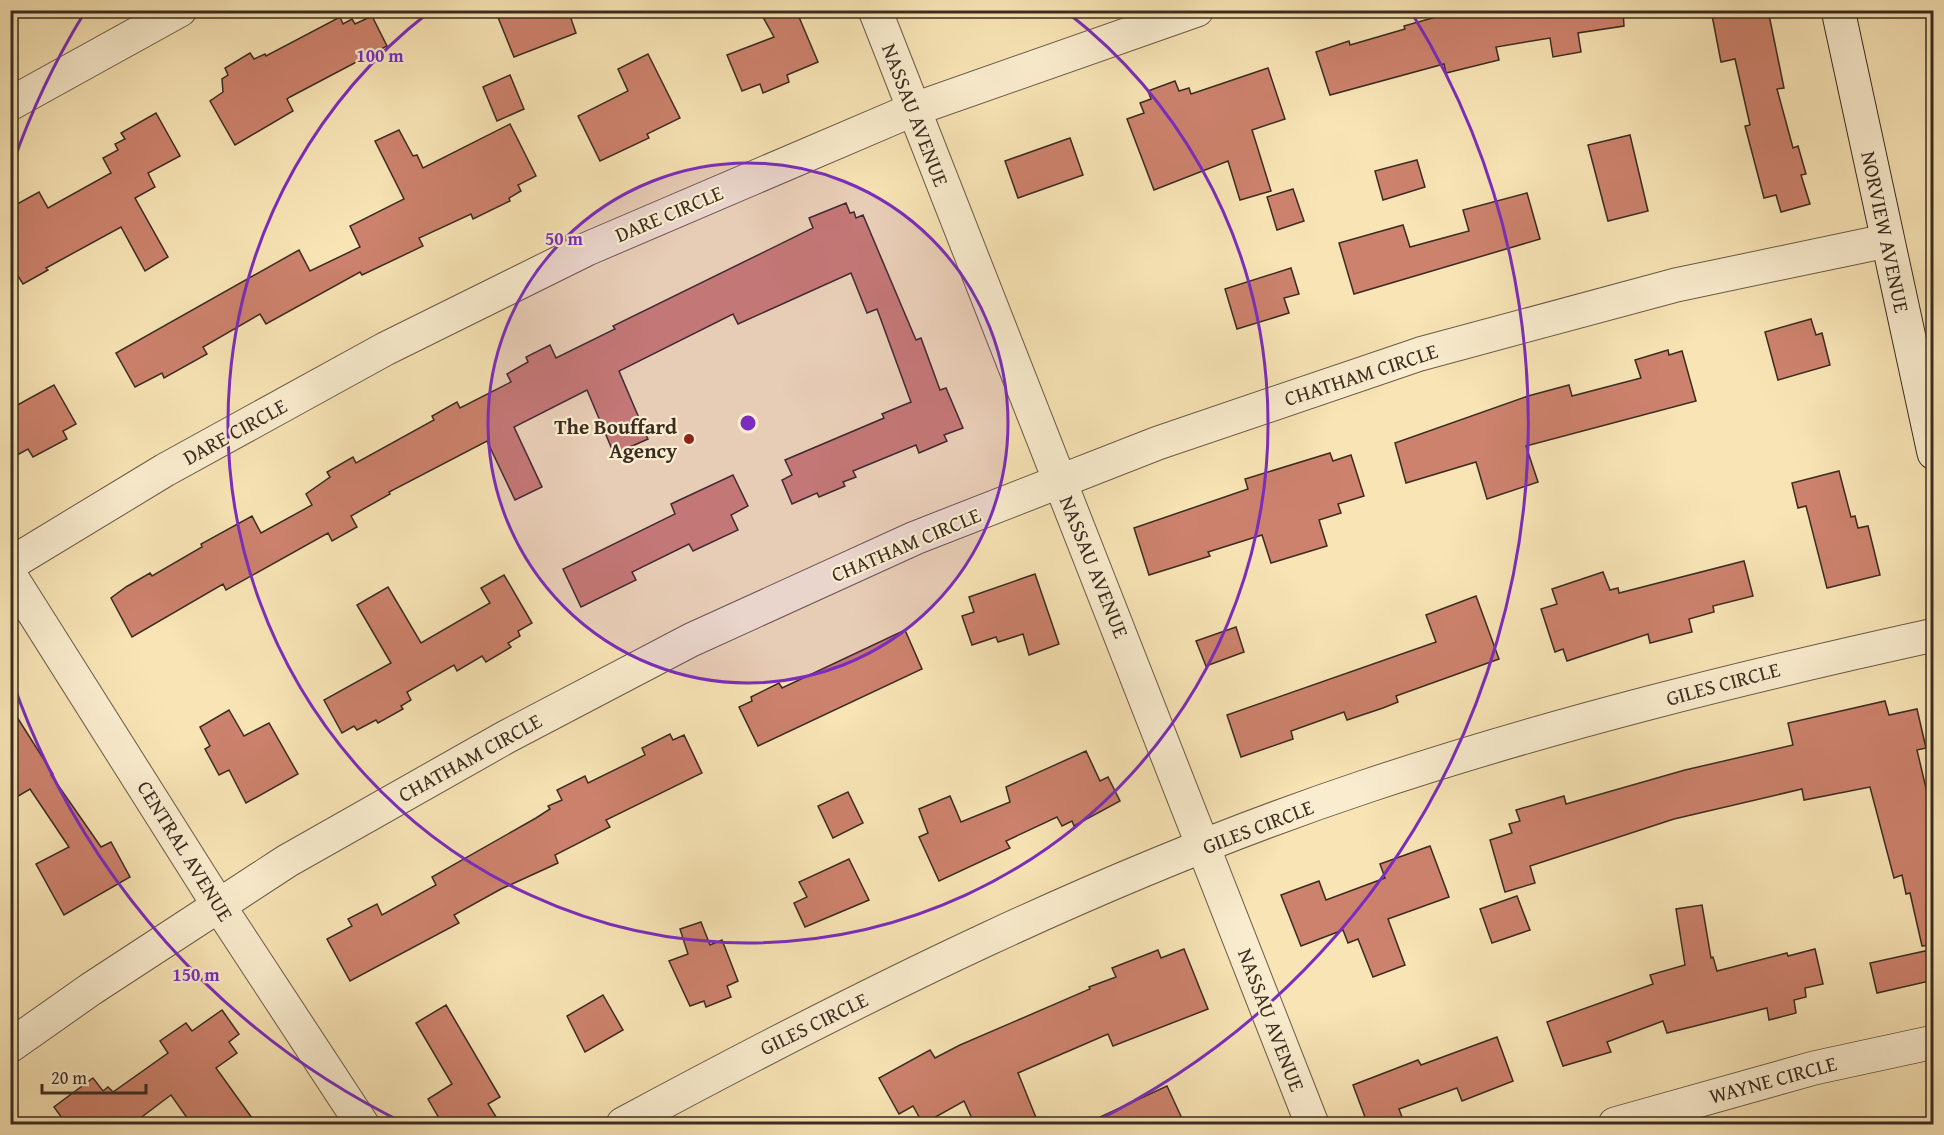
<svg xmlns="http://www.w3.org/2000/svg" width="1944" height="1135" font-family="'Gentium Book Plus',serif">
  <rect width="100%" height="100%" fill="#f8e4b5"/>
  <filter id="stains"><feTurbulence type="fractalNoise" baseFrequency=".00333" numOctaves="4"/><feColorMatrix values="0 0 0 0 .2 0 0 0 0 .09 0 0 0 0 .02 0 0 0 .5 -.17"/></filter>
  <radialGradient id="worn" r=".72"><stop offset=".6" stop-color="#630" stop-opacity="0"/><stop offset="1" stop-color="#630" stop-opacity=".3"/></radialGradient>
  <!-- building -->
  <g fill="#cd826d" stroke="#3a2c21" stroke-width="1.5">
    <path d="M 495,10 L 568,10 L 576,33 L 514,57 Z"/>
    <path d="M 759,10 L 796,10 L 818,62 L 787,75 L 789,82 L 763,93 L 760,84 L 742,91 L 727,55 L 774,37 Z"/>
    <path d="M 1435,10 L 1623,10 L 1624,26 L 1578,33 L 1581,52 L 1553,57 L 1550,38 L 1496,47 L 1499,60 L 1446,73 L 1444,64 L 1330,95 L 1316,52 L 1349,41 L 1350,45 L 1405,29 L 1404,26 L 1436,17 Z"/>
    <path d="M 1711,10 L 1768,10 L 1784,88 L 1777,89 L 1793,148 L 1798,146 L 1806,174 L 1801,175 L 1810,204 L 1781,212 L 1776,195 L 1764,198 L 1745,126 L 1750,125 L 1735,59 L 1721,62 Z"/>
    <path d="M 372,16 L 387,46 L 290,97 L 287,99 L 293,111 L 235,145 L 210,101 L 223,92 L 222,79 L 228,75 L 225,68 L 250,53 L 254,59 L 265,54 L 266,56 L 340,17 L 343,24 L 352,19 L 355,24 Z"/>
    <path d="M 648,54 L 680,118 L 647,134 L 649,138 L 600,161 L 578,116 L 628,91 L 618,69 Z"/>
    <path d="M 1268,68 L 1285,119 L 1252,130 L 1271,191 L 1240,200 L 1228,161 L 1154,190 L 1127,119 L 1144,113 L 1140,103 L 1151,99 L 1148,91 L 1175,81 L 1179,91 L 1189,88 L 1191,94 Z"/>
    <path d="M 510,75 L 524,109 L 497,121 L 483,87 Z"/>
    <path d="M 156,113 L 180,156 L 148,173 L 155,187 L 135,198 L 168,257 L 145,271 L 121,227 L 46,268 L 48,270 L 23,284 L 10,263 L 10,208 L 39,192 L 48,208 L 111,173 L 103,158 L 118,150 L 115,144 L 125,139 L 121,133 Z"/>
    <path d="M 510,124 L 536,176 L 518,185 L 521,191 L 509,198 L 510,201 L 473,219 L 471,214 L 419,238 L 423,246 L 362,275 L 360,272 L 266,324 L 260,314 L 203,347 L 207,354 L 164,378 L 162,373 L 135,387 L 116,353 L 299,250 L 310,271 L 360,247 L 350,226 L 404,199 L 375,141 L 399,130 L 413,156 L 417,155 L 423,168 Z"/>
    <path d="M 1630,135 L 1648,211 L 1608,221 L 1588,145 Z"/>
    <path d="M 1070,138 L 1083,175 L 1018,198 L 1005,161 Z"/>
    <path d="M 1417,160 L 1425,187 L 1383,200 L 1375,171 Z"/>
    <path d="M 1293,189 L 1304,221 L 1277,230 L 1267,197 Z"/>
    <path d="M 1527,193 L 1540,239 L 1354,294 L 1339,243 L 1403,225 L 1410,247 L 1469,231 L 1463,210 Z"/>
    <path d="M 846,203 L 850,213 L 854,212 L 856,218 L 863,215 L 916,340 L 921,338 L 940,390 L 946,388 L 963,428 L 944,435 L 947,441 L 919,453 L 916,445 L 853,471 L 856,477 L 843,482 L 845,486 L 819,497 L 817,493 L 792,504 L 782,480 L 792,475 L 785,460 L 884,418 L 882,414 L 911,402 L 877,309 L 867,313 L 851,273 L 738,324 L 733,314 L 619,371 L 648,439 L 614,454 L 587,390 L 514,427 L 542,487 L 515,500 L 487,441 L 389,492 L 390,494 L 351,516 L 357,527 L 332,541 L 328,533 L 226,590 L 223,584 L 132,637 L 111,598 L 126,587 L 150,573 L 152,576 L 202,547 L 201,544 L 252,516 L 261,533 L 312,505 L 306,494 L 330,477 L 327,472 L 353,457 L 356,463 L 434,420 L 432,416 L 457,402 L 460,408 L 511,382 L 507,374 L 528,362 L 526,357 L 550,345 L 556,358 L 615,329 L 613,326 L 813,228 L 809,218 Z"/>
    <path d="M 1291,268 L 1299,294 L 1284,298 L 1289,313 L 1237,329 L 1225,289 Z"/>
    <path d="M 1811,319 L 1816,335 L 1822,333 L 1830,365 L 1778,380 L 1765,332 Z"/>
    <path d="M 1668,350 L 1669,355 L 1682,351 L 1696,401 L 1526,446 L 1538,482 L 1487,499 L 1476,462 L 1406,483 L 1395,443 L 1528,396 L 1569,385 L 1572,396 L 1641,378 L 1635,360 Z"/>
    <path d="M 54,385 L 76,424 L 63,431 L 67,439 L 33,457 L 28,449 L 10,459 L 10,409 Z"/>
    <path d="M 1330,453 L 1333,461 L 1351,455 L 1364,496 L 1338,504 L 1341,513 L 1319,520 L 1327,546 L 1271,563 L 1262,535 L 1208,552 L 1210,556 L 1149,575 L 1134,528 L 1248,489 L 1245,479 Z"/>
    <path d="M 1839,471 L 1851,517 L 1855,516 L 1858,528 L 1868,526 L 1880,575 L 1827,588 L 1806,506 L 1798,508 L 1792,483 Z"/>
    <path d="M 733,475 L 748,506 L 731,515 L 738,530 L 693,551 L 689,544 L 632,572 L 636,580 L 581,607 L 563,569 L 675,514 L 671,504 Z"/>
    <path d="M 1744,561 L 1753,596 L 1713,606 L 1714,612 L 1689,619 L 1692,632 L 1650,643 L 1648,634 L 1567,661 L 1563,649 L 1555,652 L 1541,609 L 1557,604 L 1552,589 L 1603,572 L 1610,590 L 1618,588 L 1619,593 Z"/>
    <path d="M 1035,574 L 1059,644 L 1029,655 L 1023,634 L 998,642 L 996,637 L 972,645 L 962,616 L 974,612 L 969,597 Z"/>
    <path d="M 504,575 L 532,623 L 518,631 L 520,636 L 508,643 L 511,647 L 486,662 L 482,656 L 457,671 L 454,665 L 407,692 L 411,700 L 401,706 L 403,709 L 378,723 L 376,720 L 357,730 L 354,726 L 342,733 L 324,700 L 391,663 L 357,605 L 388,587 L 421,643 L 490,603 L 481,588 Z"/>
    <path d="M 1476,596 L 1499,659 L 1396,696 L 1398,702 L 1383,708 L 1347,720 L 1344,712 L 1291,731 L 1293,739 L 1241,757 L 1227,715 L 1436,642 L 1426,615 Z"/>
    <path d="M 1236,627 L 1244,652 L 1206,666 L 1196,641 Z"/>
    <path d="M 905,630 L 922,669 L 758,746 L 739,707 L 752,701 L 751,697 L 779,683 L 782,688 Z"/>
    <path d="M 1885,701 L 1889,715 L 1917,709 L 1926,748 L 1917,750 L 1934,822 L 1934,945 L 1922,946 L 1910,893 L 1906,894 L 1902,875 L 1894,878 L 1870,787 L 1804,800 L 1802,789 L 1674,819 L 1530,866 L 1535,883 L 1505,892 L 1490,840 L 1512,833 L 1509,824 L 1520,821 L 1516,810 L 1564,796 L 1566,804 L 1685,770 L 1793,745 L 1788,723 Z"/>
    <path d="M 10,706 L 53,774 L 51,775 L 101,847 L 111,842 L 130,877 L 64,915 L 36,864 L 69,847 L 30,789 L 10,801 Z"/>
    <path d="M 229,710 L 244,736 L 269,723 L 298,774 L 246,803 L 229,770 L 219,775 L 205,749 L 210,746 L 200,727 Z"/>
    <path d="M 670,734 L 673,740 L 684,735 L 702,773 L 606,820 L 610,827 L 555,855 L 558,863 L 501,889 L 454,915 L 459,923 L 350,981 L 327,939 L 352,926 L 348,919 L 377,904 L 382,915 L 436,885 L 432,877 L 536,818 L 550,809 L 548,806 L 562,800 L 557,790 L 585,776 L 588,783 L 645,755 L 642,748 Z"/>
    <path d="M 1086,751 L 1100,781 L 1108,777 L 1120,801 L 1074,826 L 1072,821 L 1062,826 L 1057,817 L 1006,841 L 1010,848 L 939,881 L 919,837 L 928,833 L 919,809 L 950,796 L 961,822 L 1010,802 L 1006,787 Z"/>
    <path d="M 848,792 L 863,823 L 833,838 L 818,806 Z"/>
    <path d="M 1430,846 L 1449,897 L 1388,919 L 1405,965 L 1373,977 L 1358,939 L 1348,943 L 1343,930 L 1301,946 L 1281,895 L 1319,881 L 1326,900 L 1385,878 L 1380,864 Z"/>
    <path d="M 849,859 L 869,900 L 805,927 L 794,903 L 807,897 L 799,882 Z"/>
    <path d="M 1517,896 L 1530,930 L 1492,943 L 1480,909 Z"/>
    <path d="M 1702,905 L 1711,958 L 1713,957 L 1717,971 L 1787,953 L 1788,956 L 1815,949 L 1823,984 L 1805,988 L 1806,997 L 1794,1000 L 1796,1013 L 1769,1020 L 1767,1008 L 1667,1033 L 1663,1021 L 1607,1042 L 1611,1052 L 1563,1066 L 1547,1022 L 1653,984 L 1650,975 L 1685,965 L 1676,909 Z"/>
    <path d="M 701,922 L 710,945 L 722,940 L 738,981 L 727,986 L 731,997 L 706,1007 L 704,1001 L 690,1006 L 669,961 L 688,954 L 680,929 Z"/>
    <path d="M 1184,949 L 1208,1009 L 1113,1046 L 1108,1034 L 1018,1073 L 1039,1125 L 975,1125 L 964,1101 L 923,1124 L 913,1106 L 899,1114 L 879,1078 L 930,1050 L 935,1058 L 960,1045 L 1090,989 L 1089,987 L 1116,977 L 1112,968 L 1158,950 L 1161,958 Z"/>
    <path d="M 1934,949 L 1934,980 L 1877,993 L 1870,963 Z"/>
    <path d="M 603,995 L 623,1030 L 585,1052 L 567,1016 Z"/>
    <path d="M 446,1005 L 500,1097 L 488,1104 L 501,1125 L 443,1125 L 428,1099 L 452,1084 L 416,1023 Z"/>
    <path d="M 222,1010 L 239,1034 L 229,1042 L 237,1053 L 216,1068 L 257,1125 L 192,1125 L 171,1095 L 131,1125 L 67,1125 L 54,1107 L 93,1078 L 103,1091 L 108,1087 L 113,1092 L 168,1053 L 160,1041 L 186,1023 L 192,1031 Z"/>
    <path d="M 1497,1037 L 1513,1081 L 1462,1101 L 1457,1088 L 1399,1109 L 1405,1125 L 1368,1125 L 1353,1085 L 1418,1060 L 1421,1065 Z"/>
    <path d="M 1167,1086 L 1185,1125 L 1083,1125 Z"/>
  </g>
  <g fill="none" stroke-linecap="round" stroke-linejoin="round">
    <defs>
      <g id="street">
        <path d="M 875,10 L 1312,1124"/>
        <path d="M 10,104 L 180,10"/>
        <path d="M 10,564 L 165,470 L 385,349 L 587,249 L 912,110 L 1197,10"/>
        <path d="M 10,575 L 219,906 L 362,1124"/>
        <path d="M 10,1046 L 91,989 L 287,861 L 506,737 L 691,640 L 915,538 L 1158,443 L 1420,354 L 1676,285 L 1886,241"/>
        <path d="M 623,1124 C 862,995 1109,872 1367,786 C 1553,724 1743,677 1934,635"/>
        <path d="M 1615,1124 L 1814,1068 L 1934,1042"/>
      </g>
      <path id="secondary" d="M 1838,10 L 1934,453"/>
    </defs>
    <!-- street casing -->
    <use href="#street" stroke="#6a5a46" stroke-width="35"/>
    <!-- secondary casing -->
    <use href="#secondary" stroke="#3a2c21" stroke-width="35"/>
    <!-- street -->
    <use href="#street" stroke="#faedcf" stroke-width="33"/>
    <!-- secondary -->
    <use href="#secondary" stroke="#faedcf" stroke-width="33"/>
  </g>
  <!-- distance rings -->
  <circle cx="748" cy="423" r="260" fill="#7b2cbf" fill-opacity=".12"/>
  <g fill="none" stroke="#7b2cbf" stroke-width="3">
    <circle cx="748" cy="423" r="260"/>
    <path d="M1068 13A520 520 0 1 1 428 13"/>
    <path d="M406 1124A780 780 0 0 1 13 683M13 163A780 780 0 0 1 83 15M1413 15A780 780 0 0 1 1090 1124"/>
  </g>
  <!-- markers -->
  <circle fill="#8f2418" stroke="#faedcf" stroke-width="2" cx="689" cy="439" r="6"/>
  <g text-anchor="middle" stroke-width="4.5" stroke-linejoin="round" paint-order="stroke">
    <!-- street labels -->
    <g font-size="21" fill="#3a2c21" stroke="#faedcf">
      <text transform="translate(915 115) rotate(69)" y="7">NASSAU AVENUE</text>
      <text transform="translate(669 214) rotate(-23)" y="7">DARE CIRCLE</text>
      <text transform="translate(1885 232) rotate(78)" y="7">NORVIEW AVENUE</text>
      <text transform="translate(1361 375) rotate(-18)" y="7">CHATHAM CIRCLE</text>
      <text transform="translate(235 432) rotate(-29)" y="7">DARE CIRCLE</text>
      <text transform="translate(906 545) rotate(-23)" y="7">CHATHAM CIRCLE</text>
      <text transform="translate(1094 567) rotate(68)" y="7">NASSAU AVENUE</text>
      <text transform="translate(1723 684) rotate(-15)" y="7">GILES CIRCLE</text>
      <text transform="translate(470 758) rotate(-29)" y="7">CHATHAM CIRCLE</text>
      <text transform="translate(1258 827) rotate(-21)" y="7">GILES CIRCLE</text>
      <text transform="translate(185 851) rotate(58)" y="7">CENTRAL AVENUE</text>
      <text transform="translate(1271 1020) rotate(69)" y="7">NASSAU AVENUE</text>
      <text transform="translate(814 1024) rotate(-26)" y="7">GILES CIRCLE</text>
      <text transform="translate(1773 1080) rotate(-15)" y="7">WAYNE CIRCLE</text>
    </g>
    <!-- poi labels -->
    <g font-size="21" font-weight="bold" fill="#3a2c21" stroke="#faedcf" text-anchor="end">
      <text x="677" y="434">The Bouffard<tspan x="677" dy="24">Agency</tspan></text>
    </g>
  </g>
  <circle cx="748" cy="423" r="9" fill="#7b2cbf" stroke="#faedcf" stroke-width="3"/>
  <g font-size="18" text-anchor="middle" font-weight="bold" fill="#7b2cbf" stroke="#faedcf" stroke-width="4.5" stroke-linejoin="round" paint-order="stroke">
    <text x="380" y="62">100 m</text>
    <text x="564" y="245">50 m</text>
    <text x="196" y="981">150 m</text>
  </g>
  <!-- margin -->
  <rect width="1944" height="1135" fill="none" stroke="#f8e4b5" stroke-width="36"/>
  <rect x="12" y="12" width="1920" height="1111" fill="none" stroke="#3a2c21" stroke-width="3"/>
  <rect x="18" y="18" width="1908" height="1099" fill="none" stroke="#3a2c21" stroke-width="1.5"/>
  <!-- scale -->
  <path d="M42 1084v9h104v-9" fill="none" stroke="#3a2c21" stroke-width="3"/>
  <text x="51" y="1084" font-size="18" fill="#3a2c21" stroke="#faedcf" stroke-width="4.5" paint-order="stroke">20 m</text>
  <rect width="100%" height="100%" filter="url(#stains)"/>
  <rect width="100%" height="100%" fill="url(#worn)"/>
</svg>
